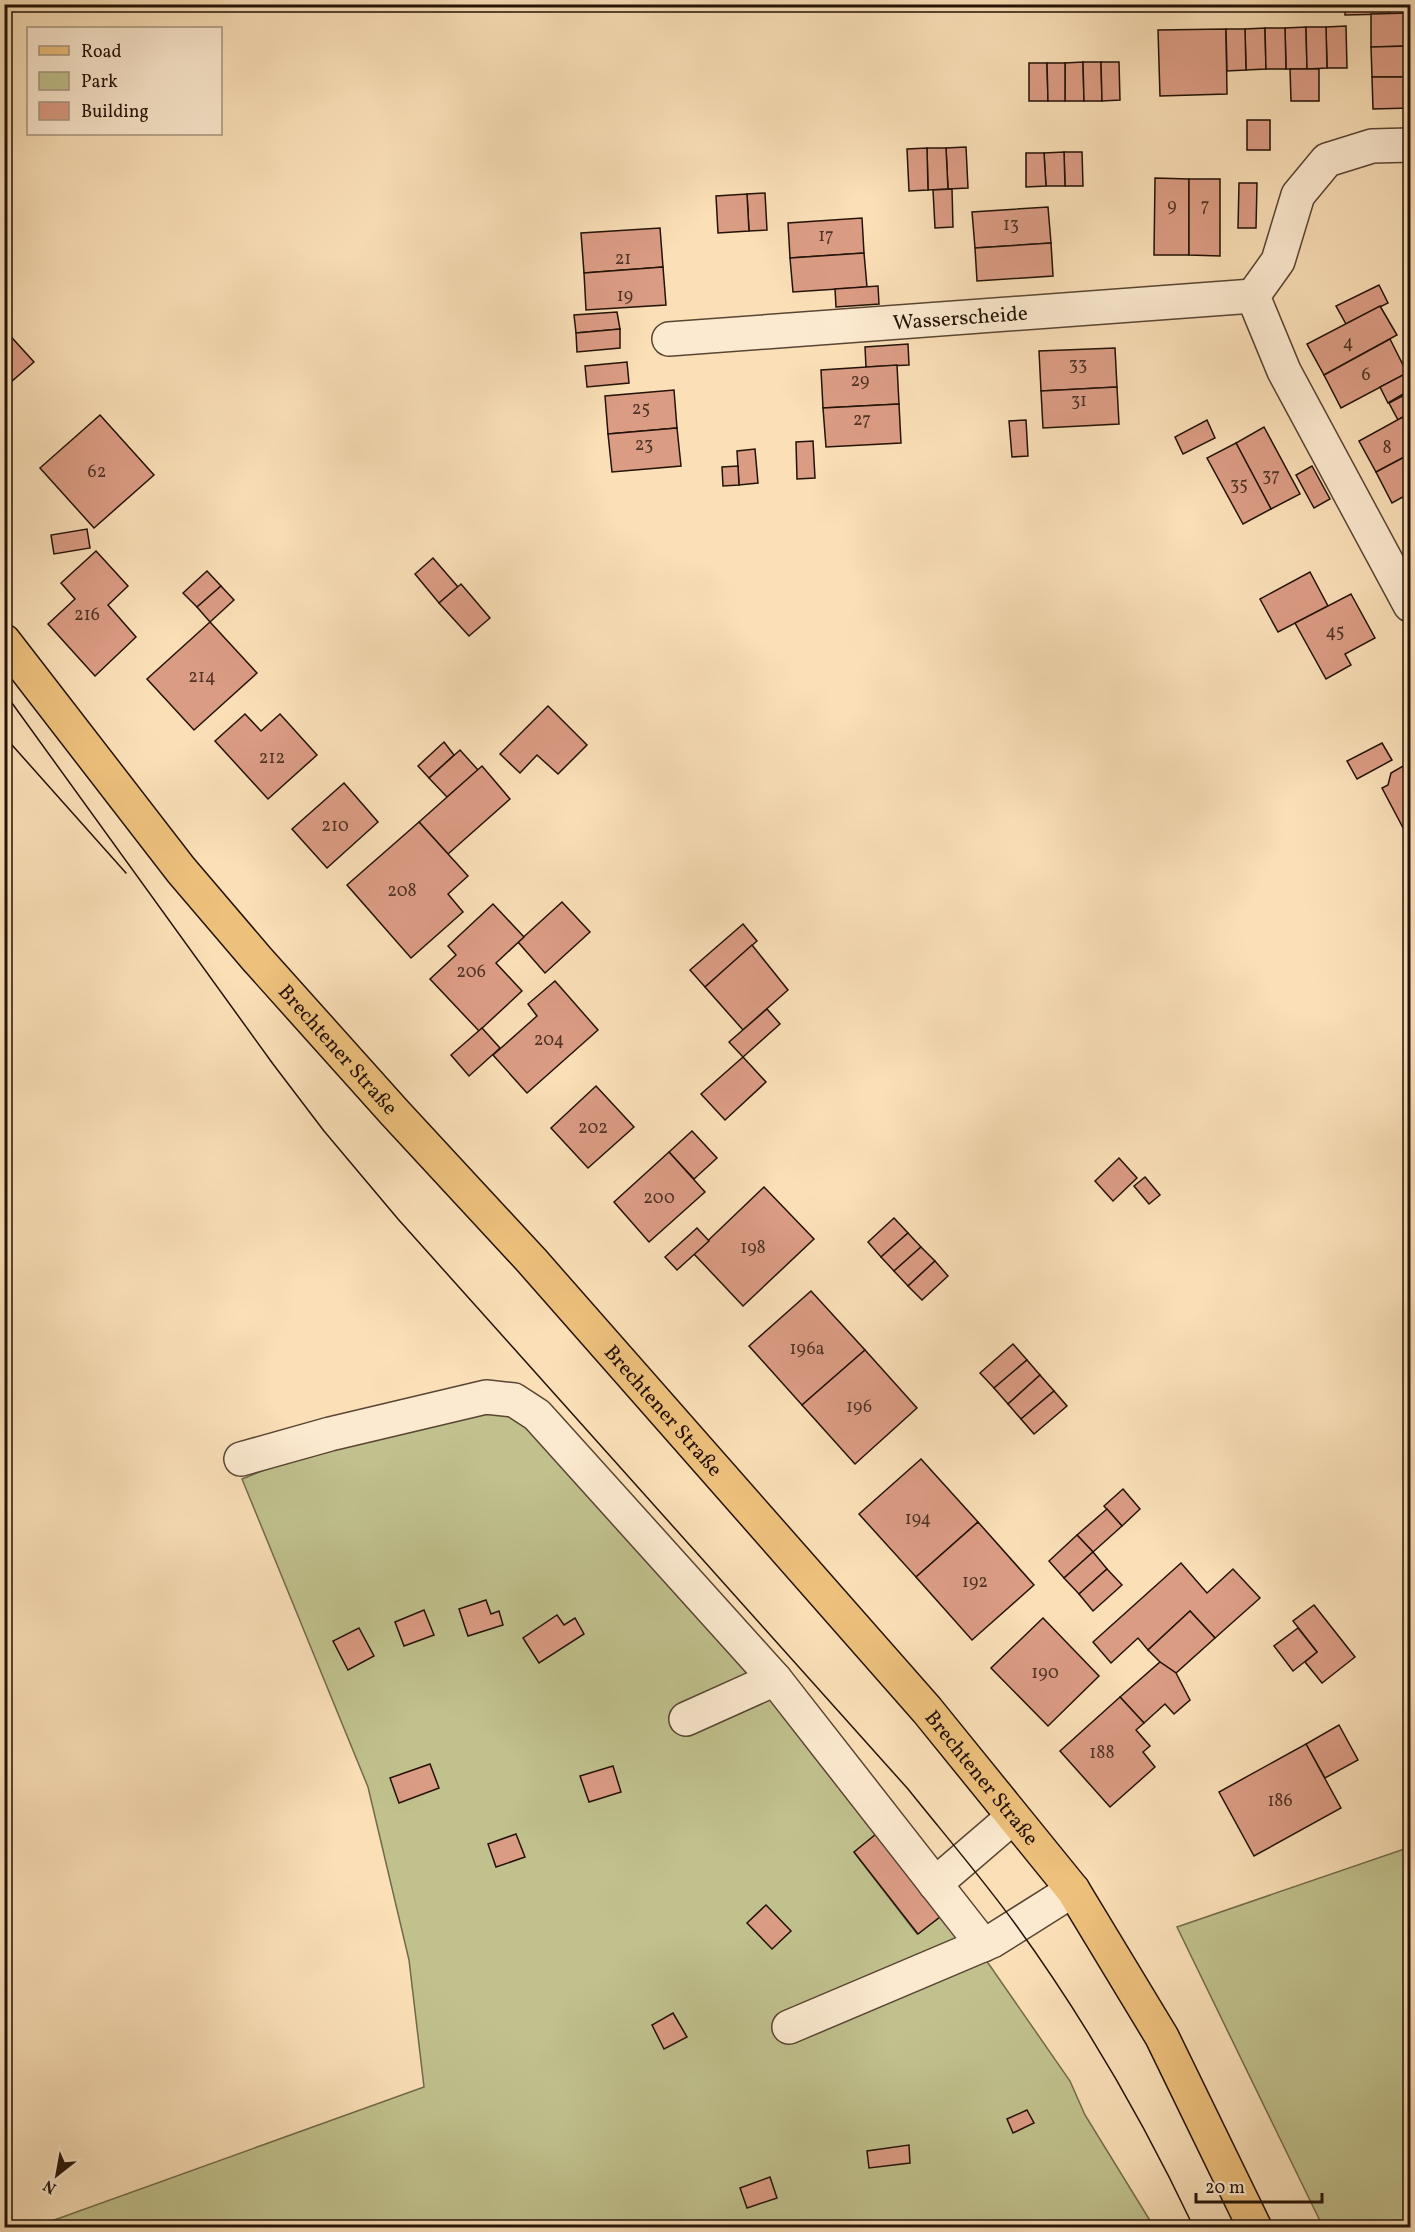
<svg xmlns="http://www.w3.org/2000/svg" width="1415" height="2232" font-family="Vollkorn,serif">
  <rect width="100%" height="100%" fill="#fadfb7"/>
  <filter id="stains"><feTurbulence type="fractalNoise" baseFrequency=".00333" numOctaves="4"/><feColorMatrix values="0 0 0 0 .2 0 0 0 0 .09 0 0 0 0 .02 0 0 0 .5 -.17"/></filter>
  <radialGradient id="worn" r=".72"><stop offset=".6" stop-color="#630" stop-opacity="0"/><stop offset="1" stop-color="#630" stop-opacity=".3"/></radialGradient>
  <!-- green -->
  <g fill="#c0c18d" stroke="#726a4a" stroke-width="1.5">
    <path d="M 495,1389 L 779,1694 L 881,1830 L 854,1852 L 917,1934 L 945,1913 L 986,1960 L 1070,2081 L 1085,2115 L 1154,2227 L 32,2228 L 424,2087 L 409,1960 L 368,1787 L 242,1479 L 299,1456 Z"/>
    <path d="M 1410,1847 L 1410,2227 L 1323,2227 L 1177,1927 Z"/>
  </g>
  <!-- building -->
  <g fill="#db9c84" stroke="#231207" stroke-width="1.5">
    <path d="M 1345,4 L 1388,4 L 1389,14 L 1345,15 Z"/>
    <path d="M 1410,13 L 1410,46 L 1371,47 L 1371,14 Z"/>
    <path d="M 1346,26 L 1347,68 L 1327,68 L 1326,27 Z"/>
    <path d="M 1306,27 L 1307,69 L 1286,69 L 1285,28 Z"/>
    <path d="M 1306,27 L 1326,27 L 1327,68 L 1307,69 Z"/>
    <path d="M 1265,28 L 1266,69 L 1246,70 L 1245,29 Z"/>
    <path d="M 1265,28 L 1285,28 L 1286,69 L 1266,69 Z"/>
    <path d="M 1226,29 L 1227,94 L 1160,96 L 1158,30 Z"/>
    <path d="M 1226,29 L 1245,29 L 1246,70 L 1227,71 Z"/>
    <path d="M 1410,46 L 1410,77 L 1372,77 L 1371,47 Z"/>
    <path d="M 1083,62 L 1084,101 L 1065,101 L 1065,63 Z"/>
    <path d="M 1083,62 L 1101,62 L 1102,101 L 1084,101 Z"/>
    <path d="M 1101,62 L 1119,62 L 1120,100 L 1102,101 Z"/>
    <path d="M 1029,63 L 1047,63 L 1048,101 L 1029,101 Z"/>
    <path d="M 1047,63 L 1065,63 L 1065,101 L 1048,101 Z"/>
    <path d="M 1290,69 L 1319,69 L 1319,101 L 1291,101 Z"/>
    <path d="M 1372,77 L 1410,77 L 1410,108 L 1373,109 Z"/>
    <rect x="1247" y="120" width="23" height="30"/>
    <path d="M 966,147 L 968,188 L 948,189 L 946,148 Z"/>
    <path d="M 927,148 L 946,148 L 948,189 L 928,190 Z"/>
    <path d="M 927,148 L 928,190 L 909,191 L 907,149 Z"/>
    <path d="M 1064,152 L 1082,152 L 1083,186 L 1065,186 Z"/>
    <path d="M 1064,152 L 1065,186 L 1046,186 L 1044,153 Z"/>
    <path d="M 1026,153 L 1044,153 L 1046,186 L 1026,187 Z"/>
    <path d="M 1155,178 L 1189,179 L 1189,255 L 1154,255 Z"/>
    <path d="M 1189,179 L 1220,179 L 1220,256 L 1189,255 Z"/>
    <path d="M 1239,183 L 1257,183 L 1256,228 L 1238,228 Z"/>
    <path d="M 952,189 L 953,227 L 935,228 L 933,190 Z"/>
    <path d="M 765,193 L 767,230 L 749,231 L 747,194 Z"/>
    <path d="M 747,194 L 749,231 L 718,233 L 716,196 Z"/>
    <path d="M 1048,207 L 1051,243 L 975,248 L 972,212 Z"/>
    <path d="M 862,218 L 864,253 L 790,258 L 788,223 Z"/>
    <path d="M 660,228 L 663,267 L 584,273 L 581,233 Z"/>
    <path d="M 1051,243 L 1053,276 L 977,281 L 975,248 Z"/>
    <path d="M 864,253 L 867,287 L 793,292 L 790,258 Z"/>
    <path d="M 663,267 L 666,305 L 586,310 L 584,273 Z"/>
    <path d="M 1379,285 L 1388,303 L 1346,324 L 1336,306 Z"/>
    <path d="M 878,286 L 879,304 L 836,307 L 835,289 Z"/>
    <path d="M 1380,306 L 1397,335 L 1324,375 L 1307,344 Z"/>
    <path d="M 617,312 L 620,329 L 576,333 L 574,315 Z"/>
    <path d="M 4,329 L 34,362 L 4,388 Z"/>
    <path d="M 620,329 L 620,348 L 577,352 L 576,333 Z"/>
    <path d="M 1390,339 L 1407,373 L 1341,408 L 1324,375 Z"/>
    <path d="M 908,344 L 909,365 L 866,367 L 865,347 Z"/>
    <path d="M 1115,348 L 1117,387 L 1041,391 L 1039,351 Z"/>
    <path d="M 627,362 L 629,383 L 587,387 L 585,366 Z"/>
    <path d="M 897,365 L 899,404 L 823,408 L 821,370 Z"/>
    <path d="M 1410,368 L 1410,390 L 1388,403 L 1380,387 L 1407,373 L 1406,370 Z"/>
    <path d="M 1117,387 L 1119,424 L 1043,428 L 1041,391 Z"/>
    <path d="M 674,390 L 677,428 L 608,434 L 605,396 Z"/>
    <path d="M 1410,392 L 1410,413 L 1398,420 L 1389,403 Z"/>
    <path d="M 899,404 L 901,443 L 826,447 L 823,408 Z"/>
    <path d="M 1410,413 L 1410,454 L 1376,472 L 1359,441 Z"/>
    <path d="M 100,415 L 154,475 L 94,528 L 40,468 Z"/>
    <path d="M 1026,420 L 1028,456 L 1012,457 L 1009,421 Z"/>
    <path d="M 1207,420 L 1215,438 L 1183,454 L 1175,437 Z"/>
    <path d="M 1264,427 L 1300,494 L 1271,509 L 1236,443 Z"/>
    <path d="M 677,428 L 681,466 L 612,472 L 608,434 Z"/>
    <path d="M 813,441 L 815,478 L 797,479 L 796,442 Z"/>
    <path d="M 1236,443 L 1271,509 L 1243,524 L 1207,458 Z"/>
    <path d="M 755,449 L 758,483 L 739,485 L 737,451 Z"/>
    <path d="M 1410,454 L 1410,493 L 1392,503 L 1376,472 Z"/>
    <path d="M 738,466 L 739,485 L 723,486 L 722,467 Z"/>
    <path d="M 1312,466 L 1330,499 L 1314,508 L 1296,475 Z"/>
    <path d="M 87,529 L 90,548 L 54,554 L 51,535 Z"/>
    <path d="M 96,551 L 128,586 L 108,605 L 136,637 L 95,676 L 48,624 L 75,599 L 61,583 Z"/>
    <path d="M 433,558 L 458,587 L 439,603 L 415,574 Z"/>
    <path d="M 207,571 L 221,586 L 197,607 L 183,593 Z"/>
    <path d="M 1310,572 L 1328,606 L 1278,632 L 1260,599 Z"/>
    <path d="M 461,584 L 490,618 L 469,636 L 439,603 Z"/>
    <path d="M 221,586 L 234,600 L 210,622 L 197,607 Z"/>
    <path d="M 1351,594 L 1375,638 L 1345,654 L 1351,665 L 1326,679 L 1295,623 Z"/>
    <path d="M 210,622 L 257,673 L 194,730 L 147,679 Z"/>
    <path d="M 548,706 L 587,745 L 558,774 L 537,755 L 520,773 L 500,754 Z"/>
    <path d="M 245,714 L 261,731 L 280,714 L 317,755 L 268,799 L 215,741 Z"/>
    <path d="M 444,742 L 454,755 L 429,778 L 418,766 Z"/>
    <path d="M 1382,743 L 1392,760 L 1357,779 L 1347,761 Z"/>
    <path d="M 460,750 L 478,770 L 447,797 L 429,778 Z"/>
    <path d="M 1410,762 L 1410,841 L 1382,788 L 1388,785 L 1391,773 Z"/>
    <path d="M 482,766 L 510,799 L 448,854 L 419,822 Z"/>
    <path d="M 344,783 L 378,822 L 327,868 L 292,829 Z"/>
    <path d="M 419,822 L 468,876 L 448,894 L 463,912 L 411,958 L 347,885 Z"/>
    <path d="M 562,902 L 590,932 L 545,973 L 518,942 Z"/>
    <path d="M 493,904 L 524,937 L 496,963 L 522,991 L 479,1031 L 430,979 L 456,955 L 448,946 Z"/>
    <path d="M 743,924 L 757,941 L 705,987 L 690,970 Z"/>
    <path d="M 752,945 L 788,990 L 743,1030 L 705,987 Z"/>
    <path d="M 555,981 L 598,1030 L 527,1093 L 493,1055 L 537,1016 L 528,1004 Z"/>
    <path d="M 767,1009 L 780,1024 L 743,1057 L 729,1042 Z"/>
    <path d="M 482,1028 L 500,1048 L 469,1076 L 451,1055 Z"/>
    <path d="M 743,1057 L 766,1082 L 725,1120 L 701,1094 Z"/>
    <path d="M 596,1086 L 634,1127 L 588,1168 L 551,1128 Z"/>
    <path d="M 692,1131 L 717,1158 L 694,1179 L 669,1152 Z"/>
    <path d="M 669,1152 L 705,1192 L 649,1242 L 614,1202 Z"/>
    <path d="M 1119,1158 L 1137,1178 L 1113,1201 L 1095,1181 Z"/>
    <path d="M 1145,1177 L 1160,1195 L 1149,1204 L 1134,1186 Z"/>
    <path d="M 764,1187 L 814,1239 L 743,1306 L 694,1254 Z"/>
    <path d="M 894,1218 L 908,1233 L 881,1257 L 868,1242 Z"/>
    <path d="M 697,1228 L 709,1241 L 677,1270 L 665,1257 Z"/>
    <path d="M 908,1233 L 921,1247 L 894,1271 L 881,1257 Z"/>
    <path d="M 921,1247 L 935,1261 L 908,1286 L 894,1271 Z"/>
    <path d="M 935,1261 L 948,1276 L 922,1300 L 908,1286 Z"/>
    <path d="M 811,1291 L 865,1350 L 802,1405 L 749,1346 Z"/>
    <path d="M 1013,1344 L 1027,1360 L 994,1388 L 980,1373 Z"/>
    <path d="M 865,1350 L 917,1408 L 855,1464 L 802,1405 Z"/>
    <path d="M 1027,1360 L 1040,1375 L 1008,1404 L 994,1388 Z"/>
    <path d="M 1040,1375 L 1054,1391 L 1021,1419 L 1008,1404 Z"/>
    <path d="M 1054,1391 L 1067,1406 L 1034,1434 L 1021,1419 Z"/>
    <path d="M 921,1459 L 978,1522 L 916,1577 L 859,1514 Z"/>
    <path d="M 1123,1489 L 1140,1509 L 1122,1526 L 1104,1506 Z"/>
    <path d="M 1107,1509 L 1122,1526 L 1093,1552 L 1077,1535 Z"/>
    <path d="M 978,1522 L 1034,1585 L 972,1640 L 916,1577 Z"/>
    <path d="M 1077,1535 L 1093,1552 L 1064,1578 L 1049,1561 Z"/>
    <path d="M 1093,1552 L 1107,1569 L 1079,1594 L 1064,1578 Z"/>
    <path d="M 1181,1563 L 1207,1593 L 1233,1569 L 1260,1598 L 1215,1638 L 1190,1611 L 1148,1650 L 1138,1638 L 1111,1663 L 1093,1642 Z"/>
    <path d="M 1107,1569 L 1122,1585 L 1093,1611 L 1079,1594 Z"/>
    <path d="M 486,1600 L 491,1614 L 499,1611 L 503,1625 L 468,1636 L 459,1609 Z"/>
    <path d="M 1314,1605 L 1355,1657 L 1322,1683 L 1305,1662 L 1317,1652 L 1293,1621 Z"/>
    <path d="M 424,1610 L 434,1635 L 404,1646 L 395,1622 Z"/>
    <path d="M 1190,1611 L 1215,1638 L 1176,1673 L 1160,1662 L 1148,1650 Z"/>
    <path d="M 557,1615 L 564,1625 L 575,1618 L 584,1634 L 539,1663 L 523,1638 Z"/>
    <path d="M 1043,1618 L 1099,1676 L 1048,1726 L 991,1668 Z"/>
    <path d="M 359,1628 L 374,1656 L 348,1670 L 333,1641 Z"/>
    <path d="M 1298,1628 L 1317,1652 L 1293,1671 L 1274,1646 Z"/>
    <path d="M 1160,1662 L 1176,1673 L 1190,1700 L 1174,1714 L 1165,1704 L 1144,1723 L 1120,1697 Z"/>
    <path d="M 1120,1697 L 1144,1723 L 1136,1730 L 1150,1746 L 1143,1752 L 1155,1767 L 1110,1807 L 1060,1751 Z"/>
    <path d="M 1339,1725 L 1358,1760 L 1325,1778 L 1306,1744 Z"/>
    <path d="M 1306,1744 L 1341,1808 L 1254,1856 L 1219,1792 Z"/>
    <path d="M 430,1764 L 439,1788 L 399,1803 L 390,1778 Z"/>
    <path d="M 613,1766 L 621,1792 L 589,1802 L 580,1776 Z"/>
    <path d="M 881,1830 L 945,1913 L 918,1934 L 854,1852 Z"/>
    <path d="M 516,1834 L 525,1857 L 496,1867 L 488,1844 Z"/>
    <path d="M 766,1905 L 791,1931 L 772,1949 L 747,1923 Z"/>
    <path d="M 673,2013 L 687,2037 L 664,2049 L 652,2025 Z"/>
    <path d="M 1027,2110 L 1034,2123 L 1013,2133 L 1007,2119 Z"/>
    <path d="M 909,2145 L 910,2163 L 869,2168 L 867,2151 Z"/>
    <path d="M 770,2177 L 777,2198 L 747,2208 L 740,2188 Z"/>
  </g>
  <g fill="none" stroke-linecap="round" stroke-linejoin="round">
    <defs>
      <g id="minor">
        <path d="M 1410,145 L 1372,146 L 1327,160 L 1298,195 L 1278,261 L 1253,296 L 1284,371 L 1410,605"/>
        <path id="s1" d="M 669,339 L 1253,296"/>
        <path d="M 241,1459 L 330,1434 L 486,1397 L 514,1400 L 537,1415 L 775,1679 L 983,1945"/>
        <path d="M 686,1719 L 775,1679"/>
        <path d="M 935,1884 L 1013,1817"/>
        <path d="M 789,2027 L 992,1941 L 1073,1890"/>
      </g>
      <g id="major">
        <path id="s2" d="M 4,641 L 181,870 L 257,959 L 395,1113 L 532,1261 L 927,1710 L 1073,1890 L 1162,2037 L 1255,2228"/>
      </g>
    </defs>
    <!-- minor casing -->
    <use href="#minor" stroke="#594533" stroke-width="36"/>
    <!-- major casing -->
    <use href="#major" stroke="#231207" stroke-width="36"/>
    <!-- minor -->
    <use href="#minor" stroke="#fcead0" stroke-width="33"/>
    <!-- major -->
    <use href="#major" stroke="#edc07c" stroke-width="33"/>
    <!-- tram -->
    <g stroke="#231207" stroke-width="1.5">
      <path d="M 4,692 L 273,1064 L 324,1131 L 398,1219 L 908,1789 C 944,1834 982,1878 1016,1925 C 1084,2019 1144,2122 1194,2228"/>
      <path d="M 4,736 L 126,873"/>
    </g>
  </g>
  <g text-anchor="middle" stroke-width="4.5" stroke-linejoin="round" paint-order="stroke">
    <!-- number labels -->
    <g font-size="18" fill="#513426">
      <text x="1172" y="211">9</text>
      <text x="1205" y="211">7</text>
      <text x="1011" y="230">13</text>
      <text x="826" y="241">17</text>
      <text x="623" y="264">21</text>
      <text x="625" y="301">19</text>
      <text x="1348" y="348">4</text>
      <text x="1078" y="370">33</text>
      <text x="1366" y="380">6</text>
      <text x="860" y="386">29</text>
      <text x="1079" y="406">31</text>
      <text x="641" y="414">25</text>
      <text x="862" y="425">27</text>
      <text x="644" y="450">23</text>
      <text x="1387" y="453">8</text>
      <text x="97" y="477">62</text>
      <text x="1271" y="481">37</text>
      <text x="1239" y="490">35</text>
      <text x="87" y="620">216</text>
      <text x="1335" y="637">45</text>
      <text x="202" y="682">214</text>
      <text x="272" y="763">212</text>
      <text x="335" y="831">210</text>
      <text x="402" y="896">208</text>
      <text x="471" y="977">206</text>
      <text x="549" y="1045">204</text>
      <text x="593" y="1133">202</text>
      <text x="659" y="1203">200</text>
      <text x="753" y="1253">198</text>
      <text x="807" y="1354">196a</text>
      <text x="859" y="1412">196</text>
      <text x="918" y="1524">194</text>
      <text x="975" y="1587">192</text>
      <text x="1045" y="1678">190</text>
      <text x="1102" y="1758">188</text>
      <text x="1280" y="1806">186</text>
    </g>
    <!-- street labels -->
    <g font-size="21" fill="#231207" stroke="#fcead0">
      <text dy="7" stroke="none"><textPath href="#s1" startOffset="292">Wasserscheide</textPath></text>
      <text dy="7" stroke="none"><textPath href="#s2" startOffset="528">Brechtener Straße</textPath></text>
      <text dy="7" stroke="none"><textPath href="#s2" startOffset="1014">Brechtener Straße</textPath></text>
      <text dy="7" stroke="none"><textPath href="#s2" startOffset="1500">Brechtener Straße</textPath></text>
    </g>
  </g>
  <!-- margin -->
  <rect width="1415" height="2232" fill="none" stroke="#fadfb7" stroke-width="24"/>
  <rect x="6" y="6" width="1403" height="2220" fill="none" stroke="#231207" stroke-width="3"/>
  <rect x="12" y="12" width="1391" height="2208" fill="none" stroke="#231207" stroke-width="1.5"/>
  <!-- legend -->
  <rect x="27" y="27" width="195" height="108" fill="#fcead0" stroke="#a59480" stroke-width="1.5"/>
  <rect x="39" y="46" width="30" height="9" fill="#edc07c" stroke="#a59480" stroke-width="1.5"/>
  <text x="81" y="57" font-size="18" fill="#231207">Road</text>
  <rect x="39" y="72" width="30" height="18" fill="#c0c18d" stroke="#a59480" stroke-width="1.5"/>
  <text x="81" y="87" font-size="18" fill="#231207">Park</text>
  <rect x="39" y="102" width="30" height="18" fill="#db9c84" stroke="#a59480" stroke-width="1.5"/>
  <text x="81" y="117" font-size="18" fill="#231207">Building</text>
  <!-- north arrow -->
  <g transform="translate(57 2175) rotate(211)" stroke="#fcead0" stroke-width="4.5" paint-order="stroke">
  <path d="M0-4.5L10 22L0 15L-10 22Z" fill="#231207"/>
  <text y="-9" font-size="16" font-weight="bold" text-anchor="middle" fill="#231207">N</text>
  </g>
  <!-- scale -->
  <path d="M1196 2193v9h126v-9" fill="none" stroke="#231207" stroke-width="3"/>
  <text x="1205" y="2193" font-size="18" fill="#231207" stroke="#fcead0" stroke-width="4.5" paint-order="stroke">20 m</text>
  <rect width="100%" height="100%" filter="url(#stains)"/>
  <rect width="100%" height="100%" fill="url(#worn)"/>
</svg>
